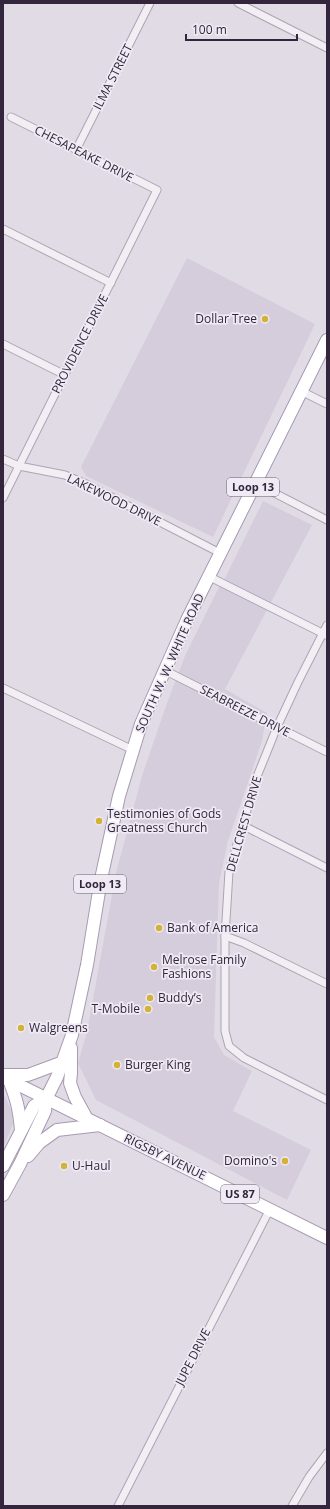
<svg xmlns="http://www.w3.org/2000/svg" width="330" height="1509" font-family="'Open Sans',sans-serif">
  <rect width="100%" height="100%" fill="#e1dbe6"/>
  <!-- built -->
  <g fill="#d5cddb">
    <path d="M 187,258 L 315,324 L 213,537 L 86,476 L 81,467 Z"/>
    <path d="M 263,501 L 312,525 L 270,604 L 224,580 Z"/>
    <path d="M 220,585 L 267,610 L 225,689 L 267,713 L 262,741 L 228,841 L 219,883 L 214,1037 L 224,1055 L 252,1071 L 233,1111 L 311,1150 L 287,1200 L 96,1100 L 78,1063 L 87,1032 L 116,873 L 142,776 L 167,703 L 185,656 Z"/>
    <path d="M 3,1092 L 15,1119 L 3,1148 Z"/>
  </g>
  <g fill="none" stroke-linecap="round" stroke-linejoin="round">
    <defs>
      <g id="minor">
        <path d="M 238,3 L 327,48"/>
        <path d="M 76,150 L 150,3"/>
        <path d="M 3,229 L 111,283"/>
        <path d="M 3,344 L 65,375"/>
        <path d="M 301,391 L 327,404"/>
        <path d="M 3,459 L 19,466 L 65,475 L 86,484 L 220,553"/>
        <path d="M 255,483 L 327,520"/>
        <path d="M 3,498 L 157,190 L 11,117"/>
        <path d="M 208,576 L 326,635"/>
        <path d="M 327,625 L 298,682 L 277,727 L 256,779 L 229,872 L 225,936 L 225,1031 L 229,1046 L 244,1058 L 327,1100"/>
        <path d="M 164,670 L 327,752"/>
        <path d="M 3,688 L 133,750"/>
        <path d="M 242,825 L 327,868"/>
        <path d="M 225,936 L 244,943 L 327,984"/>
        <path d="M 118,1506 L 270,1209"/>
        <path d="M 292,1506 L 309,1477 L 327,1453"/>
      </g>
      <g id="primary">
        <path d="M 71,1048 L 71,1073 L 70,1083 L 75,1097 L 87,1119"/>
        <path d="M 4,1075 L 28,1075 L 63,1062"/>
        <path d="M 3,1077 L 327,1238"/>
        <path d="M 9,1080 C 17,1100 19,1109 21,1130"/>
        <path d="M 28,1156 L 39,1143 L 57,1130 L 100,1125"/>
        <path d="M 3,1166 L 34,1106 L 46,1099"/>
        <path d="M 3,1195 L 20,1164 L 45,1111 L 46,1099 L 57,1077 L 72,1035 L 87,965 L 101,879 L 119,796 L 141,724 L 187,620 L 327,340"/>
      </g>
    </defs>
    <!-- minor casing -->
    <use href="#minor" stroke="#aca4b3" stroke-width="9"/>
    <!-- primary casing -->
    <use href="#primary" stroke="#a79ab2" stroke-width="14"/>
    <!-- minor -->
    <use href="#minor" stroke="#f2eef4" stroke-width="7"/>
    <!-- primary -->
    <use href="#primary" stroke="#fff" stroke-width="12"/>
  </g>
  <!-- markers -->
  <g fill="#d2b239" stroke="#efeaf4" stroke-width="1.5">
    <circle cx="265" cy="319" r="4"/>
    <circle cx="99" cy="821" r="4"/>
    <circle cx="159" cy="928" r="4"/>
    <circle cx="154" cy="967" r="4"/>
    <circle cx="150" cy="998" r="4"/>
    <circle cx="148" cy="1009" r="4"/>
    <circle cx="21" cy="1028" r="4"/>
    <circle cx="117" cy="1065" r="4"/>
    <circle cx="285" cy="1161" r="4"/>
    <circle cx="64" cy="1166" r="4"/>
  </g>
  <g text-anchor="middle" stroke-width="3.5" stroke-linejoin="round" paint-order="stroke">
    <!-- shield labels -->
    <g fill="#efeaf4" stroke="#6b6073" stroke-width="1">
      <rect x="227" y="478" width="52" height="18" rx="3"/>
      <rect x="74" y="875" width="52" height="18" rx="3"/>
      <rect x="221" y="1185" width="38" height="18" rx="3"/>
    </g>
    <g font-size="11" font-weight="bold" fill="#32253c">
      <text x="253" y="491">Loop 13</text>
      <text x="100" y="888">Loop 13</text>
      <text x="240" y="1198">US 87</text>
    </g>
    <!-- street labels -->
    <g font-size="12" fill="#32253c" stroke="#efeaf4">
      <text transform="translate(113 77) rotate(-63)" y="4">ILMA STREET</text>
      <text transform="translate(84 154) rotate(27)" y="4">CHESAPEAKE DRIVE</text>
      <text transform="translate(80 344) rotate(-63)" y="4">PROVIDENCE DRIVE</text>
      <text transform="translate(114 500) rotate(26)" y="4">LAKEWOOD DRIVE</text>
      <text transform="translate(170 663) rotate(-66)" y="4">SOUTH W. W. WHITE ROAD</text>
      <text transform="translate(245 711) rotate(27)" y="4">SEABREEZE DRIVE</text>
      <text transform="translate(244 824) rotate(-74)" y="4">DELLCREST DRIVE</text>
      <text transform="translate(165 1157) rotate(26)" y="4">RIGSBY AVENUE</text>
      <text transform="translate(193 1357) rotate(-63)" y="4">JUPE DRIVE</text>
    </g>
    <!-- poi labels -->
    <g font-size="12" fill="#32253c" stroke="#efeaf4" text-anchor="start">
      <text x="257" y="323" text-anchor="end">Dollar Tree</text>
      <text x="107" y="818">Testimonies of Gods<tspan x="107" dy="14">Greatness Church</tspan></text>
      <text x="167" y="932">Bank of America</text>
      <text x="162" y="964">Melrose Family<tspan x="162" dy="14">Fashions</tspan></text>
      <text x="158" y="1002">Buddy’s</text>
      <text x="140" y="1013" text-anchor="end">T-Mobile</text>
      <text x="29" y="1032">Walgreens</text>
      <text x="125" y="1069">Burger King</text>
      <text x="277" y="1165" text-anchor="end">Domino's</text>
      <text x="72" y="1170">U-Haul</text>
    </g>
  </g>
  <!-- border -->
  <rect width="330" height="1509" fill="none" stroke="#32253c" stroke-width="8"/>
  <!-- scale -->
  <path d="M186 34v6h111v-6" fill="none" stroke="#32253c" stroke-width="2"/>
  <text x="192" y="34" font-size="12" fill="#32253c" stroke="#efeaf4" stroke-width="3" paint-order="stroke">100 m</text>
</svg>
